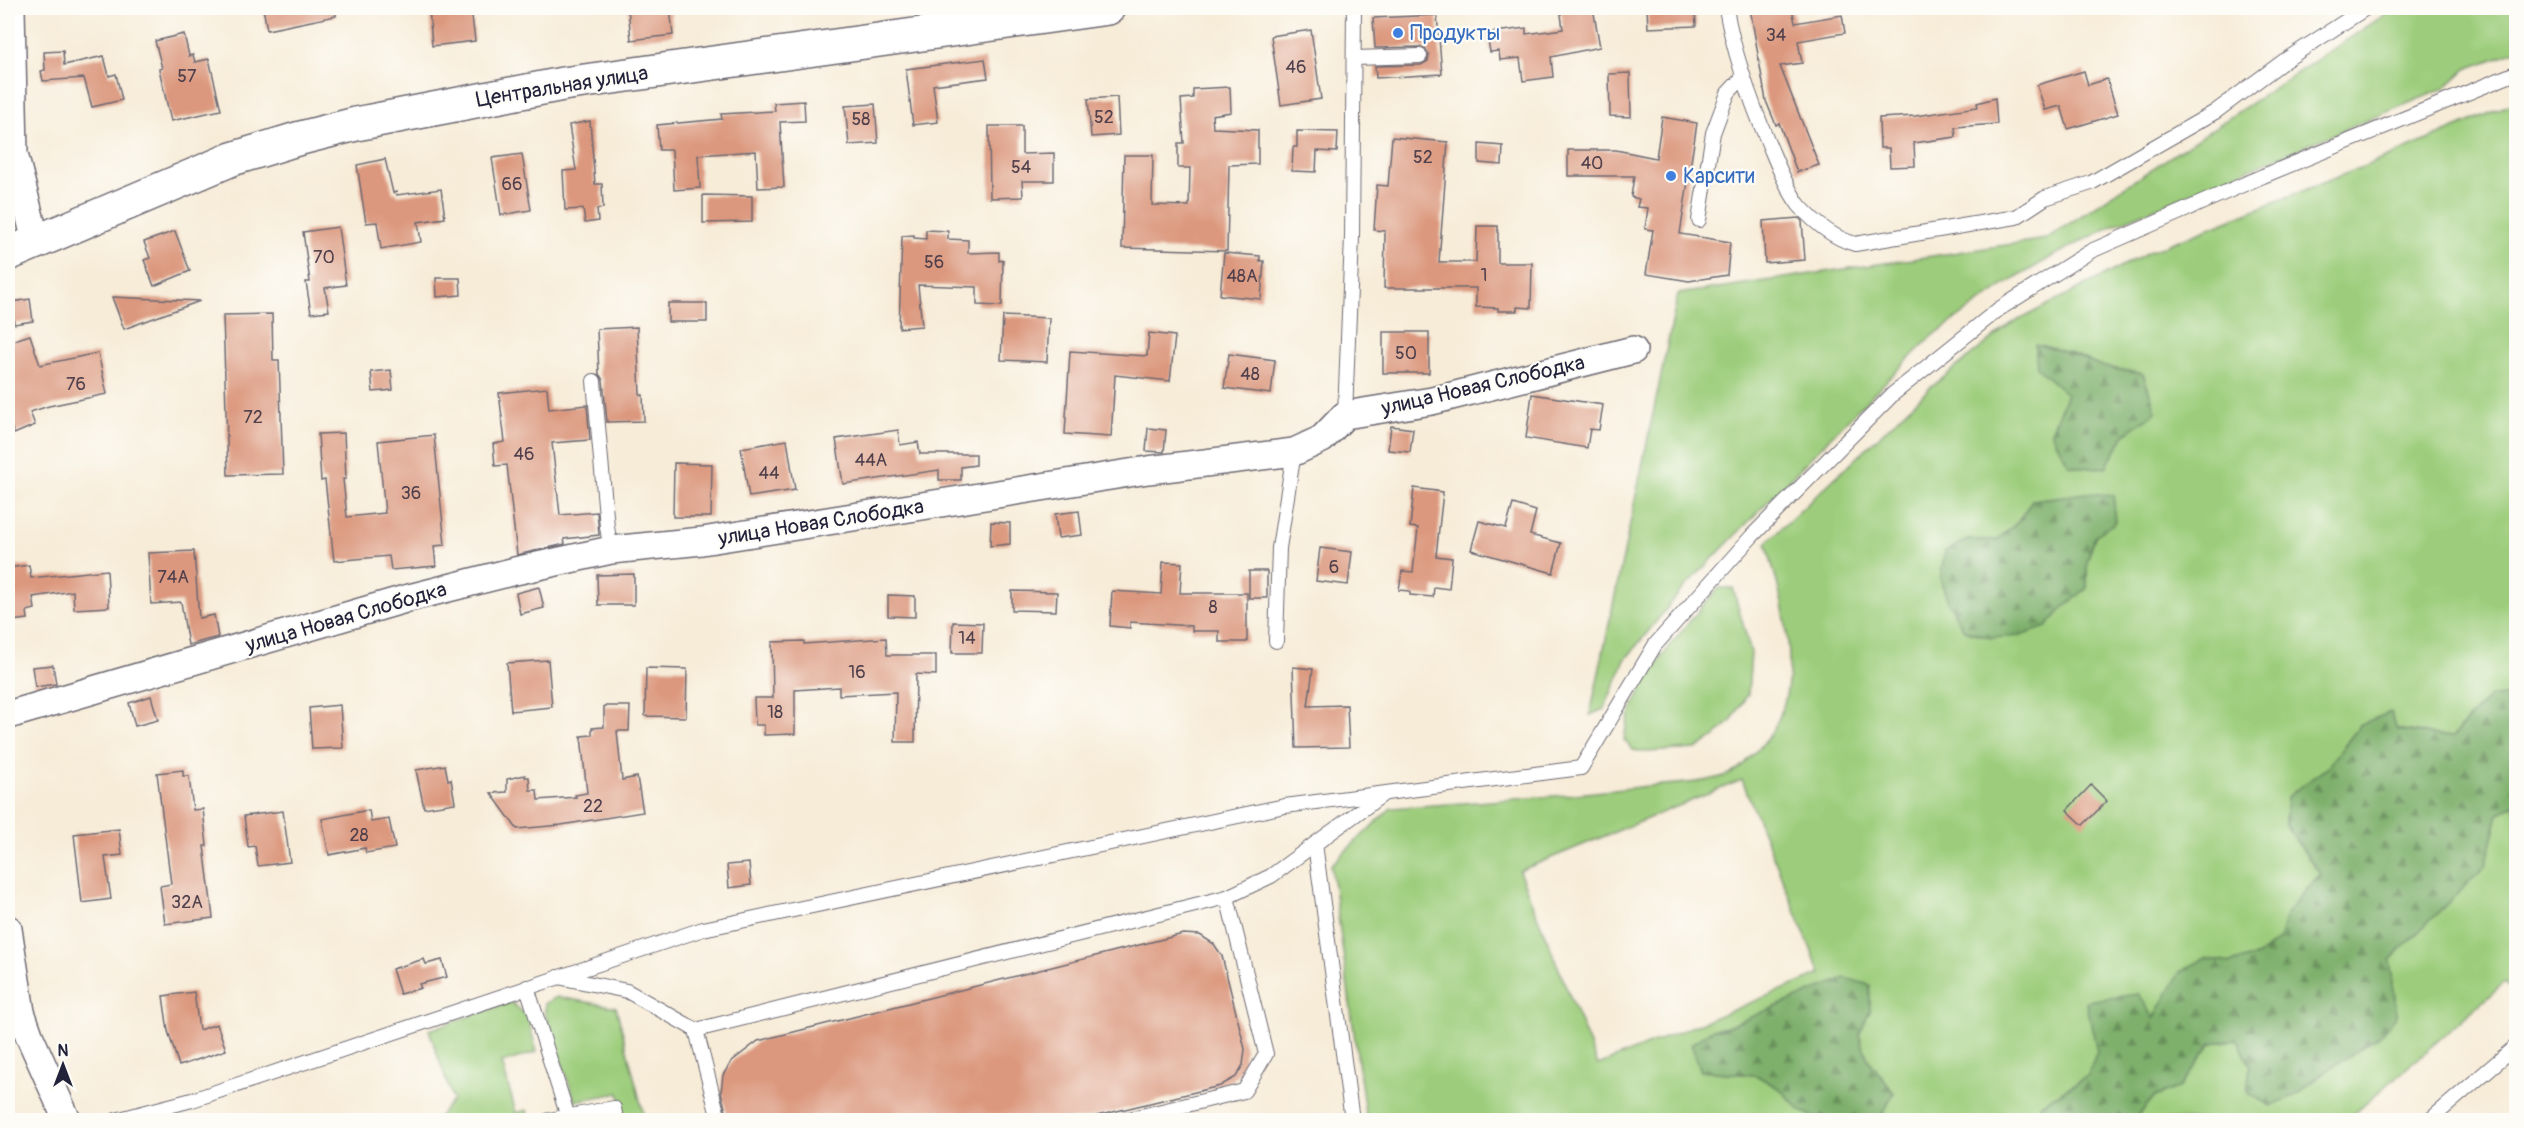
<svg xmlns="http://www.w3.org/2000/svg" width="2524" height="1128" font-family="Pangolin,sans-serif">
  <defs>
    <pattern id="forest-firs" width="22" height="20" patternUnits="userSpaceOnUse" patternTransform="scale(1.5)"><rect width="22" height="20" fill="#7eb06c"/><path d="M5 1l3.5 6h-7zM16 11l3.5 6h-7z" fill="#678f5a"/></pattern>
  </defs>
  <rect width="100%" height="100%" fill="#fdfcf7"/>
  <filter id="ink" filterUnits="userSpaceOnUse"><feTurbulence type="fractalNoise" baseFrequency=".0167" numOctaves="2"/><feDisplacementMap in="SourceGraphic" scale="12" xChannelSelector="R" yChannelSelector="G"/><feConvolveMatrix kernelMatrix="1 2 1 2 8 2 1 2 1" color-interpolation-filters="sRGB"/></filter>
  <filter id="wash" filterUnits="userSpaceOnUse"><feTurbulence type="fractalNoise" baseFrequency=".008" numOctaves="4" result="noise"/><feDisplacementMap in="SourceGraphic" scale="24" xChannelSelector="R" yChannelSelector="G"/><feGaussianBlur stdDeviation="1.35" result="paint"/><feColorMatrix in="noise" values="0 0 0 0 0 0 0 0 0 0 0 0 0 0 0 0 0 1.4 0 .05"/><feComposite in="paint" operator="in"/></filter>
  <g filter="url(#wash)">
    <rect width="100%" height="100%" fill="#f7ecd8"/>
    <!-- green -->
    <g fill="#9dcd7c" stroke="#60785c" stroke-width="1.5" fill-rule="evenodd">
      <path d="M 2395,8 L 2516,8 L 2516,51 L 2466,69 L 2445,88 L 2112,226 L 2055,255 L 2006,284 L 1931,337 L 1862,405 L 1680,592 L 1625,660 L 1604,709 L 1590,715 L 1678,294 L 2046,239 Z"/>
      <path d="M 2516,102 L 2516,698 L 2490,696 L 2452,737 L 2361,724 L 2329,766 L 2287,798 L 2285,825 L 2320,874 L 2287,913 L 2279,939 L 2258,956 L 2231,963 L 2205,958 L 2180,972 L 2154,1018 L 2097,1051 L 2088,1076 L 2041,1104 L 2034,1120 L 1876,1120 L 1880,1119 L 1894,1093 L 1868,1059 L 1859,1035 L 1870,1011 L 1713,1029 L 1701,1071 L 1756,1075 L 1780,1089 L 1800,1110 L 1819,1120 L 1366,1120 L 1331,865 L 1391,808 C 1471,802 1552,798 1631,788 C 1665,783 1698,786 1730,774 C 1739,771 1747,760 1754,753 C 1812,701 1785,608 1766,543 L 1930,388 L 2011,324 L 2149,252 L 2390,156 ZM 2069,353 L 2104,367 L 2143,374 L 2156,412 L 2125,434 L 2106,467 L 2091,468 L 2069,465 L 2051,432 L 2067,394 ZM 2032,500 L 2095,536 L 2087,561 L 2087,588 L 2063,608 L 2046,627 L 1968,540 L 1997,540 L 2018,522 ZM 1742,780 L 1821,974 L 1598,1065 L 1519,871 Z"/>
      <path d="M 1719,588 L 1733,588 L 1751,653 L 1748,694 L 1731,721 L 1715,737 L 1696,749 L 1646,752 L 1633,750 L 1624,740 C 1630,688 1684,626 1719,588 Z"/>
      <path d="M 2516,803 L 2516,993 L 2505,982 L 2347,1120 L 2135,1120 L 2154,1097 L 2180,1087 L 2211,1043 L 2238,1039 L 2250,1065 L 2248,1092 L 2296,1095 L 2397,1015 L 2390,960 L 2485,865 L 2499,814 Z"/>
      <path d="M 557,997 L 616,1007 L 645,1120 L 625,1120 L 619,1093 L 575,1101 L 545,1014 L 545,1003 Z"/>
      <path d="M 511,1002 L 527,1016 L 537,1052 L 502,1063 L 516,1113 L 527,1110 L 529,1120 L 438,1120 L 438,1117 L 453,1100 L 429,1030 Z"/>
    </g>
    <!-- forest -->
    <g fill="url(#forest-firs)" stroke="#506954" stroke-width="1.5">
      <path d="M 2035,344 L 2069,353 L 2104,367 L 2143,374 L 2156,412 L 2125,434 L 2106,467 L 2091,468 L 2069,465 L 2051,432 L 2067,394 L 2037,368 Z"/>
      <path d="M 2087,493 L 2113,495 L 2116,522 L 2095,536 L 2087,561 L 2087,588 L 2063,608 L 2046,627 L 2020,636 L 1991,638 L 1964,630 L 1949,604 L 1940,579 L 1945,551 L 1968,540 L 1997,540 L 2018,522 L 2032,500 Z"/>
      <path d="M 2490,696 L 2516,698 L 2516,803 L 2499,814 L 2486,865 L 2390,960 L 2397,1015 L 2378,1037 L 2317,1077 L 2296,1095 L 2270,1106 L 2247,1092 L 2250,1065 L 2238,1040 L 2211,1043 L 2180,1087 L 2154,1097 L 2135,1120 L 2034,1120 L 2041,1104 L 2088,1076 L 2097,1051 L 2086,1001 L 2139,994 L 2154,1018 L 2180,972 L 2205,958 L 2231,963 L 2258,956 L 2279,939 L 2287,913 L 2320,874 L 2285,824 L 2287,797 L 2329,766 L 2361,724 L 2391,712 L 2397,730 L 2452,737 Z"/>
      <path d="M 1845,978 L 1870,985 L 1870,1011 L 1859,1035 L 1868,1059 L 1894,1093 L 1879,1119 L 1876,1120 L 1819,1120 L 1800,1110 L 1780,1089 L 1756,1075 L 1701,1071 L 1691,1044 L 1713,1029 L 1722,1029 Z"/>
    </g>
    <g id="blocks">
      <!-- building -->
      <g fill="#db987e">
        <path d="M 263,8 L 335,8 L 336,16 L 267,30 Z"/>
        <path d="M 429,8 L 471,8 L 475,41 L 432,46 Z"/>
        <path d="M 628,8 L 670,8 L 673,35 L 631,40 Z"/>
        <path d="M 1560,8 L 1593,8 L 1600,47 L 1551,57 L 1553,77 L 1523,81 L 1520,58 L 1500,60 L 1499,51 L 1490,52 L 1487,33 L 1526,28 L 1526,34 L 1563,29 Z"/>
        <path d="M 1647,8 L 1695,8 L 1696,26 L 1648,28 Z"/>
        <path d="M 1750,8 L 1792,8 L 1795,23 L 1842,15 L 1845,33 L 1798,41 L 1802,63 L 1780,66 L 1819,165 L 1797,172 L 1779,123 L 1776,125 L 1766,101 Z"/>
        <path d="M 1437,15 L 1442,74 L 1376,78 L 1375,66 L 1421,65 L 1428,61 L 1429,55 L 1425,48 L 1420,47 L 1375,48 L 1373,18 Z"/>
        <path d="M 1311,30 L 1321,99 L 1281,105 L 1271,36 Z"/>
        <path d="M 184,34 L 189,56 L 193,55 L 195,62 L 209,59 L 221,110 L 171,121 L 159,69 L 162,68 L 155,41 Z"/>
        <path d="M 63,51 L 64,65 L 104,56 L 109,76 L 116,74 L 122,100 L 92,107 L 84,78 L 43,81 L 41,71 L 45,70 L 44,52 Z"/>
        <path d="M 985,59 L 988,78 L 933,85 L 938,122 L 913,125 L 906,69 Z"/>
        <path d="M 2084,71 L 2088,85 L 2107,79 L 2118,114 L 2068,129 L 2061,106 L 2045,110 L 2037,85 Z"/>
        <path d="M 1630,73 L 1631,117 L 1610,116 L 1609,74 Z"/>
        <path d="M 1230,87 L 1231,112 L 1212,115 L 1213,128 L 1258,130 L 1258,164 L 1229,165 L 1227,251 L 1122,248 L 1124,155 L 1153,155 L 1152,205 L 1189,206 L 1190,168 L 1178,168 L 1178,143 L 1184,143 L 1181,99 L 1193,98 L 1193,89 Z"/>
        <path d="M 1117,97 L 1119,135 L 1091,137 L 1088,99 Z"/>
        <path d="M 1995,98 L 1997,124 L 1955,127 L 1956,137 L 1914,143 L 1915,166 L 1890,167 L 1889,148 L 1880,148 L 1879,118 L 1915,116 L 1978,107 L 1977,103 Z"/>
        <path d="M 804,101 L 805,121 L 780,122 L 784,187 L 758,188 L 756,151 L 698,155 L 700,188 L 674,190 L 672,150 L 659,150 L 657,125 L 722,119 L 721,114 L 775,111 L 774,103 Z"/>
        <path d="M 875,104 L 878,143 L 849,145 L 845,106 Z"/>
        <path d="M 1662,117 L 1697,123 L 1680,234 L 1730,242 L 1727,275 L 1689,281 L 1646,274 L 1653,230 L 1645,229 L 1648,208 L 1637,207 L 1639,199 L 1631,197 L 1634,176 L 1568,176 L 1568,150 L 1616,150 L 1656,158 Z"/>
        <path d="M 590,121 L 595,184 L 602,184 L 603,208 L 597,209 L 598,221 L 585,223 L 583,209 L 565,210 L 563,171 L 576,170 L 569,125 Z"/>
        <path d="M 989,126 L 1022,126 L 1022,154 L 1054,153 L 1054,181 L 1022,181 L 1023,197 L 990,198 Z"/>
        <path d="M 1297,131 L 1338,132 L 1337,152 L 1317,151 L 1316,172 L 1292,171 L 1293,147 L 1297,147 Z"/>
        <path d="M 1392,137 L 1448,142 L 1439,262 L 1476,262 L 1477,226 L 1498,226 L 1498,263 L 1532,263 L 1531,308 L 1517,307 L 1517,311 L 1498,311 L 1498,308 L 1476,307 L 1476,288 L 1384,288 L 1385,231 L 1374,230 L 1377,185 L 1388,186 Z"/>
        <path d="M 1479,144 L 1503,146 L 1502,165 L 1479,163 Z"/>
        <path d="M 522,154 L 531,210 L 501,215 L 492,158 Z"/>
        <path d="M 385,159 L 393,193 L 396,192 L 397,195 L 441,189 L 445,218 L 418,222 L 421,242 L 381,249 L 377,222 L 366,223 L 357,165 Z"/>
        <path d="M 703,195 L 752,196 L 752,222 L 703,223 Z"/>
        <path d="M 1799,218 L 1802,221 L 1805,260 L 1765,263 L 1763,221 Z"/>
        <path d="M 338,227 L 346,285 L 325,288 L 329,311 L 311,313 L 306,282 L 310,282 L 303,232 Z"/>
        <path d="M 926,230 L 948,231 L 948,239 L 968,240 L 968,253 L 999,252 L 999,261 L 1003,260 L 1002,306 L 977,305 L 977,287 L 918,285 L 922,326 L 899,328 L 902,236 L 914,235 L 914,238 L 926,239 Z"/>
        <path d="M 175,231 L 190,271 L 154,286 L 144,260 L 150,258 L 144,242 Z"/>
        <path d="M 1224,253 L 1260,256 L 1260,261 L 1264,261 L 1261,299 L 1220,295 Z"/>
        <path d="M 436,278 L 460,278 L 461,295 L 437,297 Z"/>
        <path d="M 112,297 L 200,301 L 124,329 Z"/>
        <path d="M 30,299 L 33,321 L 14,324 L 12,302 Z"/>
        <rect x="668" y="303" width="39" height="19"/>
        <path d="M 272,314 L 273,360 L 279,360 L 283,474 L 228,475 L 223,315 Z"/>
        <path d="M 1003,316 L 1049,318 L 1047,362 L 1001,360 Z"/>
        <path d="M 637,327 L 640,395 L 643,395 L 644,421 L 607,422 L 603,380 L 599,374 L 597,329 Z"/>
        <rect x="1383" y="332" width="46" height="41"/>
        <path d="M 1149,333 L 1175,336 L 1170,381 L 1115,375 L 1111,437 L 1065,434 L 1070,351 L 1147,356 Z"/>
        <path d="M 30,335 L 40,365 L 98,353 L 107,394 L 49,406 L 30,412 L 35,425 L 14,434 L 8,418 L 8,342 Z"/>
        <path d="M 1229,354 L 1275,360 L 1271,394 L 1224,388 Z"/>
        <path d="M 391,370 L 393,390 L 373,392 L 371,372 Z"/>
        <path d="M 547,388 L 549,409 L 587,405 L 590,440 L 552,443 L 560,515 L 597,512 L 599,535 L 564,539 L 565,544 L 517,555 L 507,465 L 495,466 L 493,444 L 505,442 L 499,393 Z"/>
        <path d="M 1532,394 L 1603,405 L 1599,430 L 1590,429 L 1587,448 L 1526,438 Z"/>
        <path d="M 1391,426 L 1413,429 L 1410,452 L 1388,450 Z"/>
        <path d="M 1148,428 L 1166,430 L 1164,452 L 1146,451 Z"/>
        <path d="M 898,430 L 900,445 L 918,442 L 920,454 L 976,454 L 976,465 L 961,467 L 961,480 L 939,480 L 939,470 L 843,484 L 836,439 Z"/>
        <path d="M 344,433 L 346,479 L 343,479 L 347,517 L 385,513 L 378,441 L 434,435 L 445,545 L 434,546 L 436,566 L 391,570 L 389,556 L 334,561 L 325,480 L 321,481 L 318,434 Z"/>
        <path d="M 787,440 L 795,490 L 749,497 L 741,448 Z"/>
        <path d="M 674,463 L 712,464 L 711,517 L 673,517 Z"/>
        <path d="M 1414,488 L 1443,492 L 1436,556 L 1452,558 L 1449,589 L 1434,587 L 1433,597 L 1410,595 L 1410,591 L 1399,590 L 1402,571 L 1413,572 L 1418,528 L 1410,527 Z"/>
        <path d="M 1513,504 L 1536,511 L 1530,535 L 1561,543 L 1553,573 L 1471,550 L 1479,521 L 1506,528 Z"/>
        <path d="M 1079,511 L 1082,535 L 1058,538 L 1055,514 Z"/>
        <path d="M 991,522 L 1010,523 L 1010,544 L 990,546 Z"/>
        <path d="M 1320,548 L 1352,552 L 1348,585 L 1316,581 Z"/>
        <path d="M 194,551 L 199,618 L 214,615 L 218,637 L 188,645 L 181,602 L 151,604 L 148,553 Z"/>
        <path d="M 1163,562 L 1182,563 L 1180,593 L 1247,593 L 1247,642 L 1219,642 L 1219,631 L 1192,631 L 1192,626 L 1130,622 L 1130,628 L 1110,626 L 1112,591 L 1161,594 Z"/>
        <path d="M 29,565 L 31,578 L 107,570 L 109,607 L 74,609 L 73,591 L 33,597 L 35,609 L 27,611 L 28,619 L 10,621 L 8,568 Z"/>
        <rect x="1249" y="571" width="18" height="27"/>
        <path d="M 634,574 L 634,605 L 598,605 L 597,575 Z"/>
        <path d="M 539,587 L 544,608 L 520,614 L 516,593 Z"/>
        <path d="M 1012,591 L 1057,592 L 1056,611 L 1012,610 Z"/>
        <path d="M 888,595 L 915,596 L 915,617 L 888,616 Z"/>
        <path d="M 953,622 L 983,623 L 982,653 L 952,653 Z"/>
        <path d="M 886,638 L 887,655 L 936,655 L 936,675 L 916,674 L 915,742 L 895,742 L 896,692 L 839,695 L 839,687 L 795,690 L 795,734 L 764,735 L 764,725 L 755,725 L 754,698 L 773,698 L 772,642 L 804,641 L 804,644 Z"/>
        <path d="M 548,660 L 552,707 L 511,711 L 507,663 Z"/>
        <path d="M 53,665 L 56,684 L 35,687 L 32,667 Z"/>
        <path d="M 1293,667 L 1313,669 L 1308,706 L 1347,705 L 1349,747 L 1296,748 Z"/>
        <path d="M 646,668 L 687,669 L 686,717 L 645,716 Z"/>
        <path d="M 151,696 L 158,720 L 135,726 L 129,703 Z"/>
        <path d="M 340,705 L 343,748 L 312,749 L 309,708 Z"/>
        <path d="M 604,706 L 630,706 L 629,731 L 617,731 L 622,780 L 637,777 L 643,812 L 561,825 L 517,829 L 491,793 L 507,792 L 507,779 L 525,775 L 525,777 L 529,777 L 530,790 L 537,790 L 538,800 L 576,797 L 575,795 L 587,793 L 581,736 L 592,735 L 592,728 L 604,727 Z"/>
        <path d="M 445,765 L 448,780 L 451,779 L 455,803 L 424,808 L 416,770 Z"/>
        <path d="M 183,770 L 183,776 L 189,776 L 193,810 L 203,809 L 207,846 L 204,846 L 213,918 L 165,924 L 160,886 L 171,884 L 157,773 Z"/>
        <path d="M 2091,785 L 2107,801 L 2083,825 L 2067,810 Z"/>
        <path d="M 369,810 L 371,822 L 389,819 L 395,848 L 366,853 L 365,848 L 329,855 L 322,819 Z"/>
        <path d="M 283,811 L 290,862 L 258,866 L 255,846 L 248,847 L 244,816 Z"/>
        <path d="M 119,829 L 122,855 L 105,857 L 111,899 L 82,903 L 74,834 Z"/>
        <path d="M 749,863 L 751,885 L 729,888 L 727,865 Z"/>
        <path d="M 1183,934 L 1200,935 L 1214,944 L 1222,956 L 1245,1049 L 1243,1065 L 1236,1077 L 1220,1086 L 1080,1120 L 728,1120 L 721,1092 L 723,1075 L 732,1061 L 758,1041 Z"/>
        <path d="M 424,959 L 426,964 L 442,960 L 447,977 L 419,984 L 421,988 L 400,994 L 392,969 Z"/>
        <path d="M 194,992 L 199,1030 L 217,1024 L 226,1050 L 179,1066 L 168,1031 L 163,996 Z"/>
      </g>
    </g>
  </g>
  <g filter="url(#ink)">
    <use href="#blocks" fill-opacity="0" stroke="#6d6972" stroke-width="1.5"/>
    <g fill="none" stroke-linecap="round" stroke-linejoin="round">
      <defs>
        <g id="service">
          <path d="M 1726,8 C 1734,56 1751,102 1770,147 C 1778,166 1787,189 1799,205 C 1814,222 1833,238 1855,244 L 2016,217 L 2045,198 L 2091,183 L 2215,112 L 2284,61 L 2366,8"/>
          <path d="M 1354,58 L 1420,56"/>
          <path d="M 1699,220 L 1713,133 L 1728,93 L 1743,77"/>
          <path d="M 594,381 L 607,527 L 611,550"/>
          <path d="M 1345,415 L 1352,237 L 1354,8"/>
          <path d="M 1276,641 L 1279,548 L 1294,452"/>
          <path d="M 1315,844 L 1352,1120"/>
          <path d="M 558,977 L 627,991 L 696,1030 L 1227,897 L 1271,876 L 1382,795"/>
          <path d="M 527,987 L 568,1117"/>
          <path d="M 696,1030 L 719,1120"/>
          <path d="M 116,1120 L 192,1100 L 703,929 L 1285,806 L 1581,768 L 1655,645 L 1752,536 L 1893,394 L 1999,309 L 2091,251 L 2263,176 L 2516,73"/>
          <path d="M 549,1120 L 614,1108 L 616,1120"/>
          <path d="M 1125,1120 L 1244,1091 L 1266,1054 L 1227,897"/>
          <path d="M 2430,1120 L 2516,1046"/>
        </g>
        <g id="minor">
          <path d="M 11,8 L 14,154 L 36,241"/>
          <path d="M 8,715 L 405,599 L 515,571 L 611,550 L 702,541 L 1148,470 L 1294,452 L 1322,439 L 1345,415 L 1432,401 L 1633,350"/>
          <path d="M 8,929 L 21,1012 L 29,1035 L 67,1120"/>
        </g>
        <path id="secondary" d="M 8,254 L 232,159 L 297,139 L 356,124 L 563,84 L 1108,8"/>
      </defs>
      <!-- service casing -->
      <use href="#service" stroke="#6d6972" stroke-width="16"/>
      <!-- minor casing -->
      <use href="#minor" stroke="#6d6972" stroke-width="30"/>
      <!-- secondary casing -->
      <use href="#secondary" stroke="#6d6972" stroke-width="36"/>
      <!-- service -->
      <use href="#service" stroke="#fff" stroke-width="14"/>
      <!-- minor -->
      <use href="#minor" stroke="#fff" stroke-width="27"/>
      <!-- secondary -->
      <use href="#secondary" stroke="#fff" stroke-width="33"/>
    </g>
  </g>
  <!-- markers -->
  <g fill="#3f7fe0" stroke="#fdfcf7" stroke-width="2">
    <circle cx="1398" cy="33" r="6"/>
    <circle cx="1671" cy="176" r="6"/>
  </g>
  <g text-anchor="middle" stroke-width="4.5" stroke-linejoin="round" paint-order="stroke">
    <!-- number labels -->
    <g font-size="18" fill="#50404c">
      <text x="1776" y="41">34</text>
      <text x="1296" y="73">46</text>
      <text x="187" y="82">57</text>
      <text x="1104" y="123">52</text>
      <text x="861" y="125">58</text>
      <text x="1423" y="163">52</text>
      <text x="1592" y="169">40</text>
      <text x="1021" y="173">54</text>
      <text x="512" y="190">66</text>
      <text x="324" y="263">70</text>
      <text x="934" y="268">56</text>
      <text x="1484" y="281">1</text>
      <text x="1242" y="282">48А</text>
      <text x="1406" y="359">50</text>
      <text x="1250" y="380">48</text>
      <text x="76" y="390">76</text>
      <text x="253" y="423">72</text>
      <text x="524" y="460">46</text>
      <text x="871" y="466">44А</text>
      <text x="769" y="479">44</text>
      <text x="411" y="499">36</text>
      <text x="1334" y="573">6</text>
      <text x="173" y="583">74А</text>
      <text x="1213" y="613">8</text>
      <text x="967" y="644">14</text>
      <text x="857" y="678">16</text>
      <text x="775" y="718">18</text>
      <text x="593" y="812">22</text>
      <text x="359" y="841">28</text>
      <text x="187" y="908">32А</text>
    </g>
    <!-- shop labels -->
    <g font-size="21" fill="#366cbe" stroke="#fdfcf7" text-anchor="start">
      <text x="1410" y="40">Продукты</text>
      <text x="1683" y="183">Карсити</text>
    </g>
    <!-- street labels -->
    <g font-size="21" fill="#22223b" stroke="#fdfcf7">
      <text transform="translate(562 86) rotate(-9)" y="7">Центральная улица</text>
      <text transform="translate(1483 385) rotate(-13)" y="7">улица Новая Слободка</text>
      <text transform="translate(821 522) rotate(-9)" y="7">улица Новая Слободка</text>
      <text transform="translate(346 617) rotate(-16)" y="7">улица Новая Слободка</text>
    </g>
  </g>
  <!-- margin -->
  <rect width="2524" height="1128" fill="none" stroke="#fdfcf7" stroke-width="30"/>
  <!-- north arrow -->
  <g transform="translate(63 1065)" stroke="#fdfcf7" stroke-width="4.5" paint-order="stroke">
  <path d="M0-4.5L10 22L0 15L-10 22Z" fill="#22223b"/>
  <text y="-9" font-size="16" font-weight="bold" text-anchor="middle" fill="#22223b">N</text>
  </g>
</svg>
